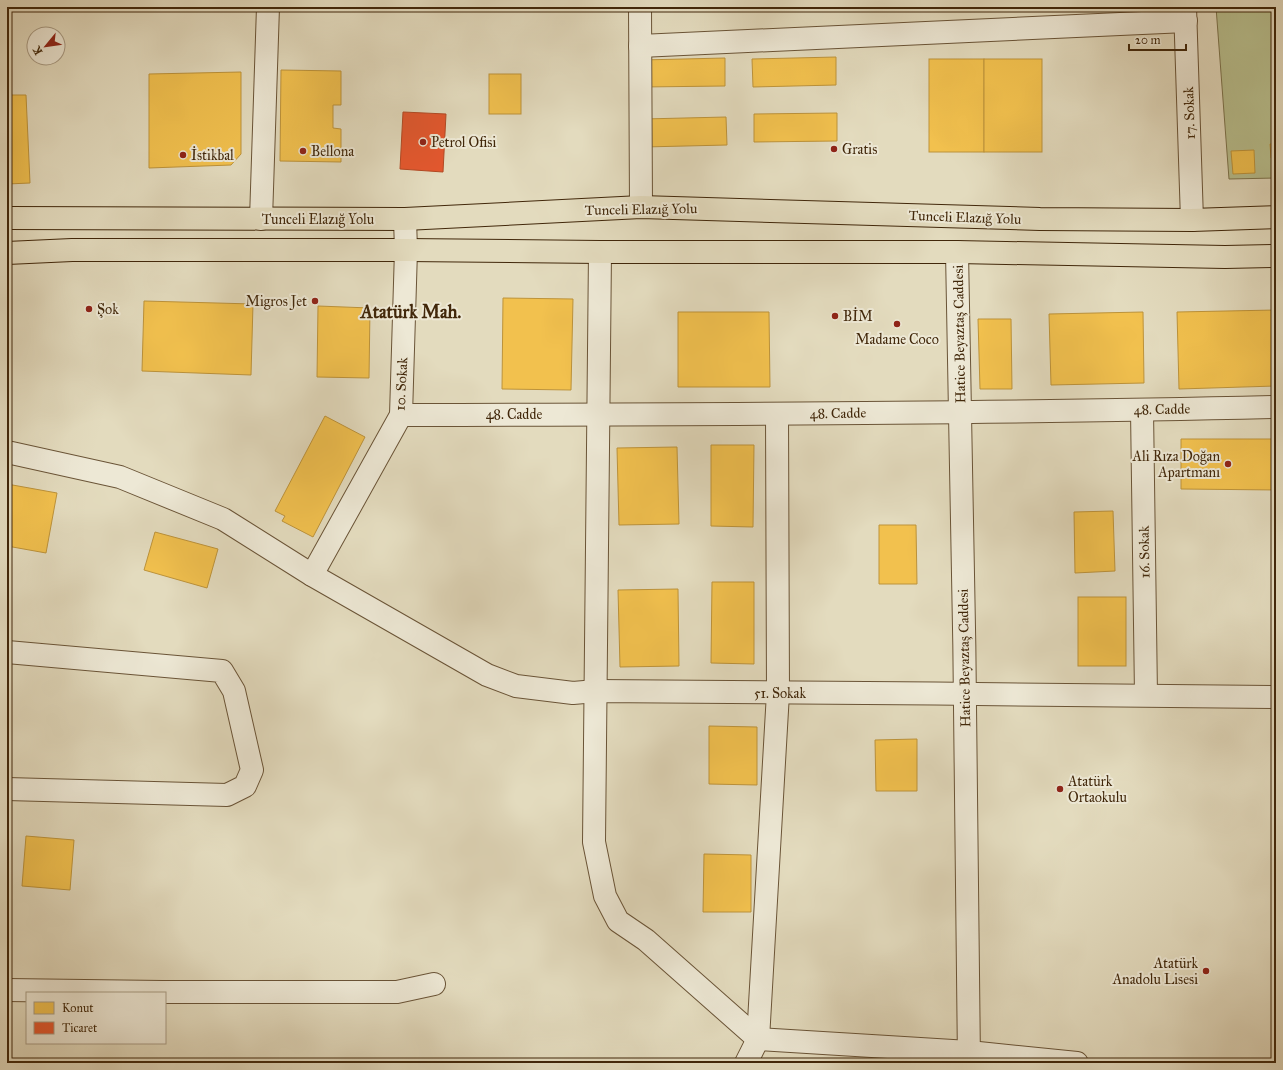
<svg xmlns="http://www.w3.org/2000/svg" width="1283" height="1070" font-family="'IM FELL Great Primer',serif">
  <rect width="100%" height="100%" fill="#e3dbbe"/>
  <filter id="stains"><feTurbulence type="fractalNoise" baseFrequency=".005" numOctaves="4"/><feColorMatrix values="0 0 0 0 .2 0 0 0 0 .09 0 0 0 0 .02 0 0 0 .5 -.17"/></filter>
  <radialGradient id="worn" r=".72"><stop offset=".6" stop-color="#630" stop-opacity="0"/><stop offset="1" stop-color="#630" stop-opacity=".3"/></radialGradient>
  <!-- green -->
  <path fill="#b8bf8e" stroke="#7c734c" d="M 1216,7 L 1276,7 L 1276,178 L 1229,179 Z"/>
  <!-- homes -->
  <g fill="#f2c14e" stroke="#bd933a">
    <path d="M 836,57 L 836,85 L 753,87 L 752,59 Z"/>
    <path d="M 725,58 L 725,86 L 642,87 L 641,60 Z"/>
    <rect x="929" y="59" width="55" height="93"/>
    <rect x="984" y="59" width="58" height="93"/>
    <path d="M 281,70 L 341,71 L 341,105 L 333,105 L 333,128 L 341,129 L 341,162 L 280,161 Z"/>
    <path d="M 241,72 L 241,154 L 231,165 L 149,168 L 149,74 Z"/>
    <rect x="489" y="74" width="32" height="40"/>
    <path d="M 7,95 L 26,95 L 30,183 L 7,184 Z"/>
    <path d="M 837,113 L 837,141 L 754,142 L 754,114 Z"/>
    <path d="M 726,117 L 727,145 L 644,147 L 643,119 Z"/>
    <path d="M 1270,144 L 1276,144 L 1276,158 L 1271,158 Z"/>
    <path d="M 1254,150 L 1255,173 L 1233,174 L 1231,151 Z"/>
    <path d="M 503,298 L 573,299 L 571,390 L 502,389 Z"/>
    <path d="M 144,301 L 253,304 L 251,375 L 142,371 Z"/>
    <path d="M 318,306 L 370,308 L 369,378 L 317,377 Z"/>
    <path d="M 1276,310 L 1276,386 L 1179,389 L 1177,312 Z"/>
    <path d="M 678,312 L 769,312 L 770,387 L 678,387 Z"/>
    <path d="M 1143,312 L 1144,383 L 1051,385 L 1049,314 Z"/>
    <path d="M 978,319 L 1011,319 L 1012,389 L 980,389 Z"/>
    <path d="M 325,416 L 365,437 L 313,537 L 282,521 L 285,516 L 275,511 Z"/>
    <path d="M 1181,439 L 1276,439 L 1276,490 L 1181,489 Z"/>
    <path d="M 711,445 L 754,445 L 753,527 L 711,526 Z"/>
    <path d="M 677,447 L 679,524 L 619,525 L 617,448 Z"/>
    <path d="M 7,484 L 57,493 L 46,553 L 7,546 Z"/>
    <path d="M 1113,511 L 1115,571 L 1075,573 L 1074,512 Z"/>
    <path d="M 879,525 L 916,525 L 917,584 L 879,584 Z"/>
    <path d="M 155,532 L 218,549 L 207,588 L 144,570 Z"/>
    <path d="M 712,582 L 754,582 L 754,664 L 711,663 Z"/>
    <path d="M 678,589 L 679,666 L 620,667 L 618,590 Z"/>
    <rect x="1078" y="597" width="48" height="69"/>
    <path d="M 709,726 L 757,727 L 757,785 L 709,784 Z"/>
    <path d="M 917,739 L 917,791 L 876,791 L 875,740 Z"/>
    <path d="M 26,836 L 74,840 L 70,890 L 22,886 Z"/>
    <path d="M 704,854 L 751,855 L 751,912 L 703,912 Z"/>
    <path d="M 7,923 L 11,923 L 10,972 L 7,972 Z"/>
  </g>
  <!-- shops -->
  <path fill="#e4572e" stroke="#b34923" d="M 403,112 L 446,114 L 443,172 L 400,169 Z"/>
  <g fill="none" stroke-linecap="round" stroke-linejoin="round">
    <defs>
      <g id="minor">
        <path d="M 640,7 L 641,207"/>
        <path d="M 1185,7 L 1192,220"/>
        <path d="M 640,46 L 1186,21"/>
        <path d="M 261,219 L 268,7"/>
        <path d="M 600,252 L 594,842 L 605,896 L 618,921 L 646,940 L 758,1039 L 969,1052 L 1077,1063"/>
        <path d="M 957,252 C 963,522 967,793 969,1063"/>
        <path d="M 1142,410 L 1146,695"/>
        <path d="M 401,415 C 693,414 984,414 1276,407"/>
        <path d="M 7,452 L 120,477 L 223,519 L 312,575 L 487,675 L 516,686 L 573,693 L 596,691 C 823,694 1049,693 1276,697"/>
        <path d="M 312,575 L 401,415 L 406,250 L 405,219"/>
        <path d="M 7,652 L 222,671 L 234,691 L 252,770 L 245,786 L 227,795 L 7,789"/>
        <path d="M 7,990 L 162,992 L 397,992 L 434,984"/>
        <path d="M 746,1063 L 758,1039 L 778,693 L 777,414"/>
      </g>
      <g id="major">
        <path d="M 7,218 L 405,219 L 641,207 L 1040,219 L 1192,220 L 1276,217"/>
        <path d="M 7,253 L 72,250 L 406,250 L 600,252 L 957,252 L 1225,257 L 1276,256"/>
      </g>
    </defs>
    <!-- minor casing -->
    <use href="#minor" stroke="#6a5437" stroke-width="24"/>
    <!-- major casing -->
    <use href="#major" stroke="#41270a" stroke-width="24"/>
    <!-- minor -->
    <use href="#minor" stroke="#ede8d5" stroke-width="22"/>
    <!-- major -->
    <use href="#major" stroke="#e3dbbe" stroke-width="22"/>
  </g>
  <!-- markers -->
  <g fill="#8f2418" stroke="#ede8d5" stroke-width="1.5">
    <circle cx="423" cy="142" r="4"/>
    <circle cx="834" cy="149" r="4"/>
    <circle cx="303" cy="151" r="4"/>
    <circle cx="183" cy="155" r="4"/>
    <circle cx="315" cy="301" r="4"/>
    <circle cx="89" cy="309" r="4"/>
    <circle cx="835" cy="316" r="4"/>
    <circle cx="897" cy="324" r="4"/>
    <circle cx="1228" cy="464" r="4"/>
    <circle cx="1060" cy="789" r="4"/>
    <circle cx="1206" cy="971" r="4"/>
  </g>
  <g text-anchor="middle" stroke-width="4" stroke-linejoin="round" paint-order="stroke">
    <!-- street labels -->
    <g font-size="14" fill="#41270a" stroke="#ede8d5">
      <text transform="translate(1189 113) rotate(-92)" y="5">17. Sokak</text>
      <text transform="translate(641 209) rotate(-1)" y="5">Tunceli Elazığ Yolu</text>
      <text transform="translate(965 217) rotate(2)" y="5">Tunceli Elazığ Yolu</text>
      <text x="318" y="224">Tunceli Elazığ Yolu</text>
      <text transform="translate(959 334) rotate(-91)" y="5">Hatice Beyaztaş Caddesi</text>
      <text transform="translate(401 384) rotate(-87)" y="5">10. Sokak</text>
      <text transform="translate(1162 409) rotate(-1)" y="5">48. Cadde</text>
      <text transform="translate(838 413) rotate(-1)" y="5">48. Cadde</text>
      <text x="514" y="419">48. Cadde</text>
      <text transform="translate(1144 552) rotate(-91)" y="5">16. Sokak</text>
      <text transform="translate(964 658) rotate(-91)" y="5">Hatice Beyaztaş Caddesi</text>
      <text x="780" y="698">51. Sokak</text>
    </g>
    <!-- poi labels -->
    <g font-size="14" fill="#41270a" stroke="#ede8d5" text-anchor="start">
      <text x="431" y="147">Petrol Ofisi</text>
      <text x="842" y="154">Gratis</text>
      <text x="311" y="156">Bellona</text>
      <text x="191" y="160">İstikbal</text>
      <text x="307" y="306" text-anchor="end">Migros Jet</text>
      <text x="97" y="314">Şok</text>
      <text x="843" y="321">BİM</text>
      <text x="897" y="344" text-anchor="middle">Madame Coco</text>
      <text x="1220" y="461" text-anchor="end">Ali Rıza Doğan<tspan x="1220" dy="16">Apartmanı</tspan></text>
      <text x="1068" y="786">Atatürk<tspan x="1068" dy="16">Ortaokulu</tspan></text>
      <text x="1198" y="968" text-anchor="end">Atatürk<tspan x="1198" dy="16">Anadolu Lisesi</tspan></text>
    </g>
    <!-- district labels -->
    <g font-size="18" font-weight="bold" fill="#41270a" stroke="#ede8d5">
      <text x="411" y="318">Atatürk Mah.</text>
    </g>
  </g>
  <!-- margin -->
  <rect width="1283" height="1070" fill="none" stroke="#e3dbbe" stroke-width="24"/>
  <rect x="8" y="8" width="1267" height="1054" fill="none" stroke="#41270a" stroke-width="2"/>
  <rect x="12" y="12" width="1259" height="1046" fill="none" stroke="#41270a"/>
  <!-- legend -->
  <rect x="26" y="992" width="140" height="52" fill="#ede8d5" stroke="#a89b84"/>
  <rect x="34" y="1002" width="20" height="12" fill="#f2c14e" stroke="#a89b84"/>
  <text x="62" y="1012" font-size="12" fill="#41270a">Konut</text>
  <rect x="34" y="1022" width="20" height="12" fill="#e4572e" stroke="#a89b84"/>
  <text x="62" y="1032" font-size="12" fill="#41270a">Ticaret</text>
  <!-- north arrow -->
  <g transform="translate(46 46) rotate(241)"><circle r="19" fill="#ede8d5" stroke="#a89b84"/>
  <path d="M0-3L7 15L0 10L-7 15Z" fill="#8f2418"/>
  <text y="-6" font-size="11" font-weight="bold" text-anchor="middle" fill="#41270a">K</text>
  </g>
  <!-- scale -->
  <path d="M1129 44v6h57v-6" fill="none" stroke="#41270a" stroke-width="2"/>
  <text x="1135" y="44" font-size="12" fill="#41270a" stroke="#ede8d5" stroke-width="3" paint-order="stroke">20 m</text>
  <rect width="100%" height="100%" filter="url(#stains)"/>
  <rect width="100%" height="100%" fill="url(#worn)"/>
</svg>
